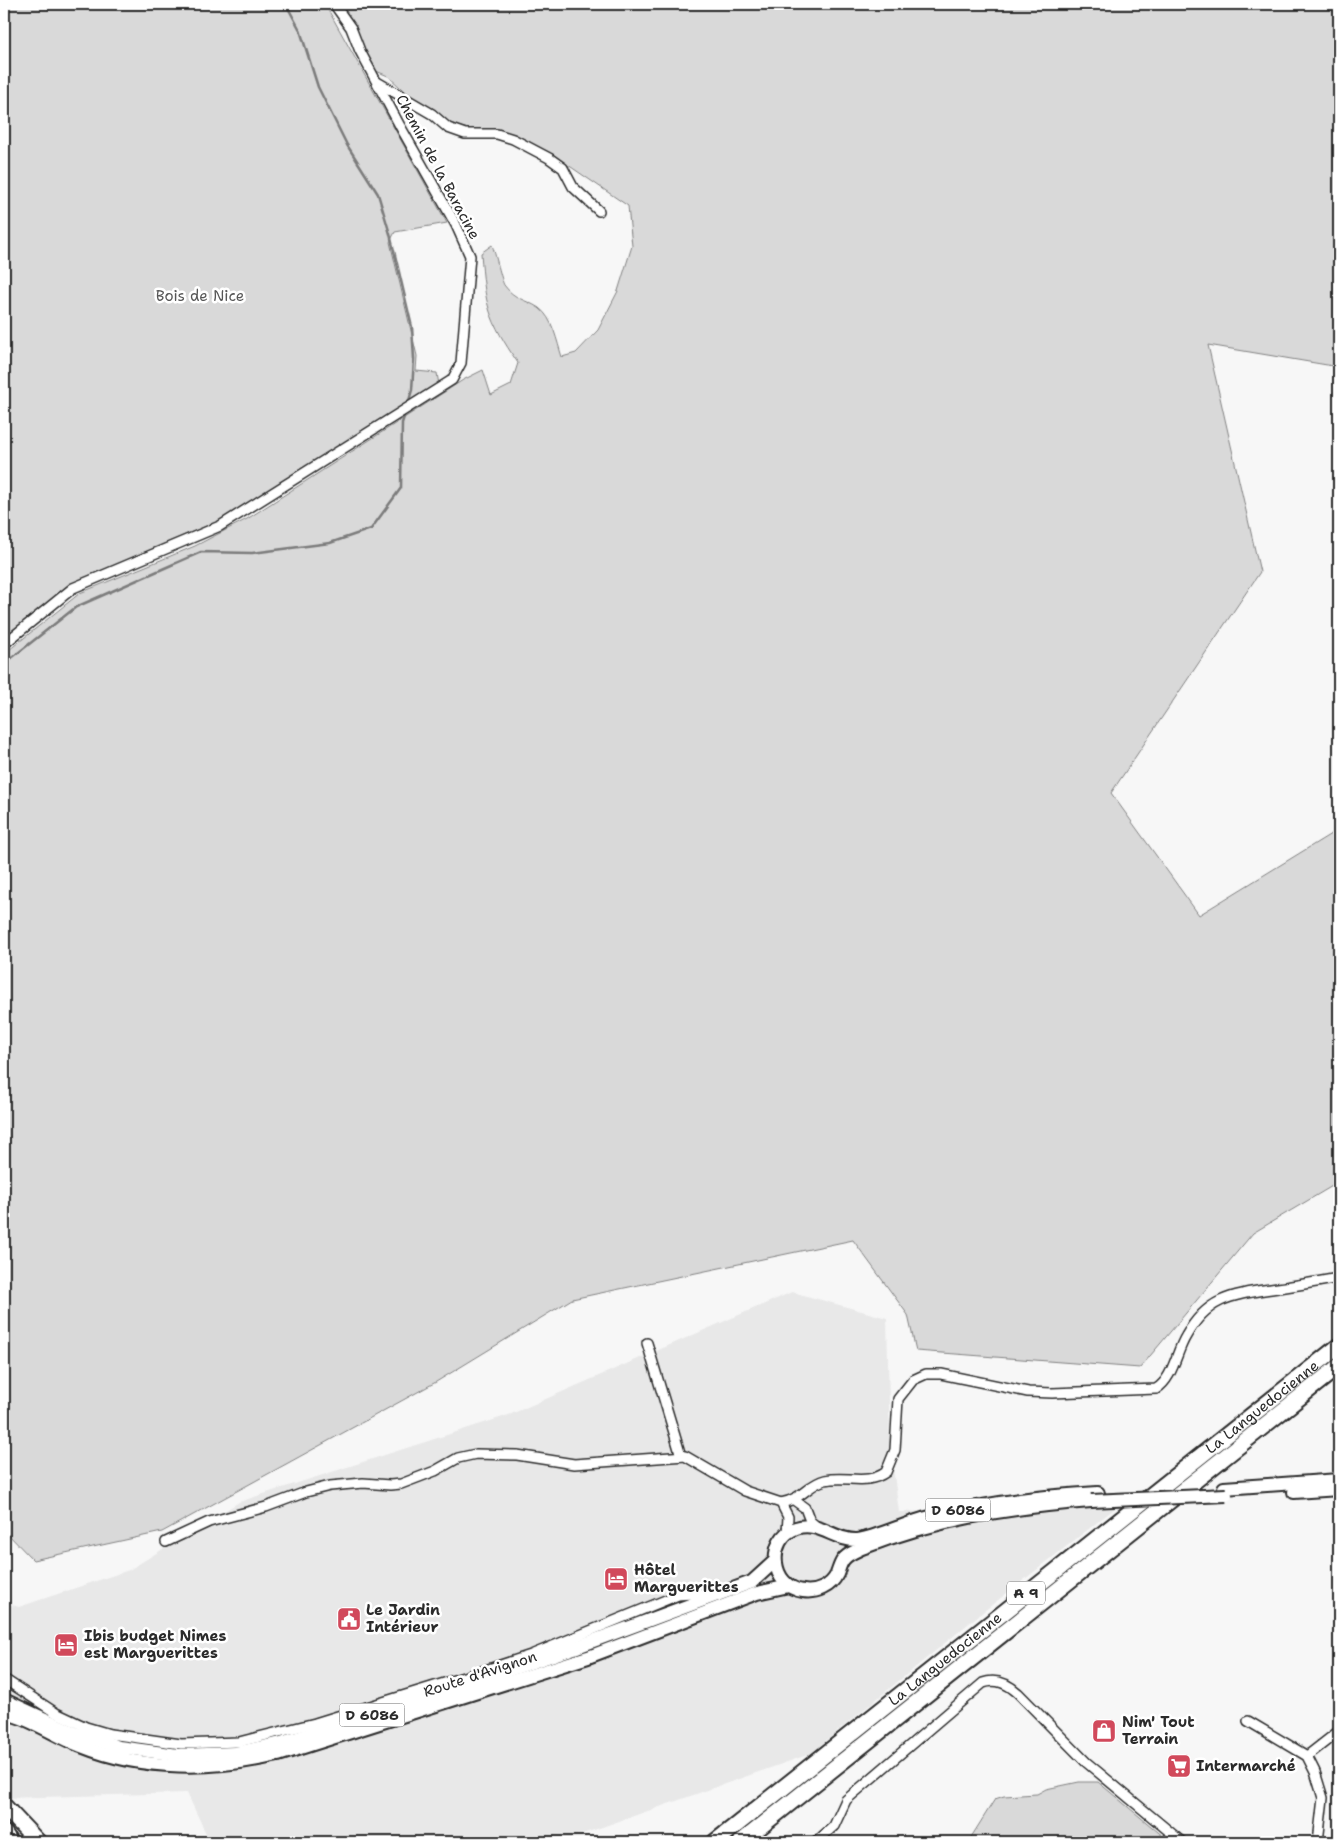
<svg xmlns="http://www.w3.org/2000/svg" width="1343" height="1846" font-family="'Shantell Sans',sans-serif">
  <rect width="100%" height="100%" fill="#f7f7f7"/>
  <filter id="ink" filterUnits="userSpaceOnUse"><feTurbulence type="fractalNoise" baseFrequency=".02" numOctaves="2"/><feDisplacementMap in="SourceGraphic" scale="10" xChannelSelector="R" yChannelSelector="G"/><feConvolveMatrix kernelMatrix="1 2 1 2 8 2 1 2 1" color-interpolation-filters="sRGB"/></filter>
  <g filter="url(#ink)">
    <!-- built -->
    <path fill="#e8e8e8" d="M 792,1292 L 887,1318 L 890,1445 L 899,1512 L 1118,1506 L 979,1615 L 810,1754 L 571,1838 L 571,1842 L 210,1842 L 187,1793 L 4,1798 L 4,1603 L 19,1607 L 129,1570 L 239,1502 L 509,1415 Z"/>
    <!-- green -->
    <g fill="#d9d9d9" stroke="#828282">
      <path d="M 4,4 L 325,4 L 447,223 L 395,232 L 390,242 L 417,356 L 416,371 L 437,373 L 439,385 L 280,482 L 230,516 L 70,584 L 4,639 Z"/>
      <path d="M 341,4 L 1339,4 L 1339,367 L 1208,345 L 1260,572 L 1111,793 L 1199,915 L 1339,829 L 1339,1182 L 1253,1233 L 1140,1368 L 916,1351 L 908,1315 L 853,1240 L 572,1299 L 436,1382 L 162,1532 L 33,1560 L 4,1530 L 4,654 L 80,593 L 195,546 L 247,519 L 463,380 L 483,370 L 491,395 L 511,385 L 518,363 C 488,319 485,305 481,253 L 492,245 C 495,252 502,282 504,285 C 515,300 525,299 539,308 C 553,318 557,342 562,357 L 576,353 L 598,330 L 618,291 L 632,246 L 628,206 L 571,167 L 537,147 L 453,125 L 433,109 L 415,101 L 388,76 L 376,71 Z"/>
      <path d="M 1079,1782 L 1098,1782 L 1170,1842 L 968,1842 L 995,1799 L 1004,1796 L 1037,1794 L 1046,1789 Z"/>
    </g>
    <g fill="none" stroke-linecap="round" stroke-linejoin="round">
      <!-- stream -->
      <g stroke="#7b7b7b" stroke-width="2.5">
        <path d="M 286,4 L 300,30 L 318,87 L 347,145 L 378,194 L 390,234 L 412,327 L 414,359 L 412,390 L 408,404"/>
        <path d="M 4,664 L 76,607 L 201,552 L 252,553 L 330,543 L 371,529 L 401,488 L 402,423 L 405,414"/>
      </g>
      <defs>
        <g id="minor">
          <path d="M 377,82 L 432,114 L 448,128 L 465,134 L 497,134 L 513,139 L 549,158 L 563,168 L 573,187 L 599,211"/>
          <path d="M 4,644 L 73,588 L 220,526 L 452,380 L 461,363 L 470,256 L 456,225 L 400,126 L 360,51 L 351,28 L 334,4"/>
          <path d="M 647,1343 L 681,1456"/>
          <path d="M 794,1500 L 805,1508 L 810,1521 L 817,1527"/>
          <path d="M 781,1503 C 803,1499 808,1484 825,1480 C 846,1475 867,1486 886,1472 L 895,1450 L 898,1399 L 913,1380 L 926,1374 L 941,1374 L 1028,1392 L 1052,1393 L 1156,1389 C 1173,1379 1176,1352 1186,1336 C 1207,1298 1231,1295 1271,1289 C 1294,1286 1317,1282 1339,1278"/>
          <path d="M 166,1542 L 209,1522 L 266,1507 L 306,1492 L 330,1486 L 363,1483 L 390,1485 L 401,1484 L 435,1471 L 458,1458 L 476,1454 L 517,1455 L 574,1464 L 685,1456 L 745,1491 L 781,1503 L 788,1517 L 787,1533"/>
          <path d="M 4,1679 L 56,1713 L 86,1727 L 110,1734 L 181,1744 L 239,1742 L 315,1723 L 467,1676 L 531,1655 L 678,1595 L 719,1592"/>
          <path d="M 1248,1721 L 1307,1756 L 1315,1772 L 1323,1798 L 1318,1842"/>
          <path d="M 1307,1756 L 1339,1731"/>
          <path d="M 816,1842 L 834,1826 L 846,1800 L 983,1683 C 997,1678 1008,1684 1018,1693 L 1086,1762 L 1182,1842"/>
        </g>
        <g id="primary">
          <path d="M 1224,1488 L 1339,1480"/>
          <path d="M 1294,1492 L 1339,1489"/>
          <path d="M 1091,1501 C 1012,1507 936,1519 862,1548 C 856,1551 847,1554 843,1560 C 840,1564 839,1569 837,1574 C 831,1587 816,1593 803,1591 C 770,1587 766,1539 796,1528 C 819,1520 836,1542 858,1540 C 878,1537 908,1522 930,1517 C 985,1503 1041,1496 1098,1493"/>
          <path d="M 4,1700 L 75,1733 L 119,1747 L 178,1755 L 235,1753 L 281,1743 L 421,1700 L 574,1648 L 752,1582 L 775,1561"/>
          <path d="M 4,1713 C 31,1718 55,1736 81,1746 C 143,1771 214,1770 278,1755 L 588,1657 L 757,1593 L 789,1586"/>
        </g>
        <g id="motorway">
          <path d="M 4,1806 L 38,1842"/>
          <path d="M 4,1833 L 10,1842"/>
          <path id="s1" d="M 715,1842 L 1339,1346"/>
          <path d="M 741,1842 L 1339,1366"/>
        </g>
      </defs>
      <!-- minor casing -->
      <use href="#minor" stroke="#2b2b2b" stroke-width="12"/>
      <!-- primary casing -->
      <use href="#primary" stroke="#2b2b2b" stroke-width="16"/>
      <!-- motorway casing -->
      <use href="#motorway" stroke="#2b2b2b" stroke-width="19"/>
      <!-- minor -->
      <use href="#minor" stroke="#fff" stroke-width="9"/>
      <!-- primary -->
      <use href="#primary" stroke="#fff" stroke-width="12"/>
      <!-- motorway -->
      <use href="#motorway" stroke="#fff" stroke-width="15"/>
      <defs>
        <path id="primary-bridge" d="M 1091,1501 L 1226,1495"/>
      </defs>
      <!-- primary-bridge casing -->
      <use href="#primary-bridge" stroke="#2b2b2b" stroke-width="16" stroke-linecap="butt"/>
      <!-- primary-bridge -->
      <use href="#primary-bridge" stroke="#fff" stroke-width="12"/>
    </g>
  </g>
  <!-- icons -->
  <defs>
    <symbol id="hotel-square" viewBox="-11 -11 22 22"><rect x="-9" y="-9" width="18" height="18" rx="4" fill="#d1495b" stroke="#fff"/><path d="M-6-4.5h1.5V1H6V5H4.5V3h-9V5H-6ZM-4 0a1.8 1.8 0 1 1 3.6 0ZM.5 0V-2.5h3Q6-2.5 6 0Z" fill="#fff"/></symbol>
    <symbol id="civic-square" viewBox="-11 -11 22 22"><rect x="-9" y="-9" width="18" height="18" rx="4" fill="#d1495b" stroke="#fff"/><path d="M-.6-6.5H3V-4.5H.6V-3L4-1V1h2V6H-6V1h2V-1L-.6-3ZM-1.2 2.5V6h2.4V2.5Z" fill="#fff"/></symbol>
    <symbol id="shop-square" viewBox="-11 -11 22 22"><rect x="-9" y="-9" width="18" height="18" rx="4" fill="#d1495b" stroke="#fff"/><path d="M-5-2.5h2.3a2.7 3.5 0 0 1 5.4 0H5L5.5 6h-11ZM-1.5-2.5h3a1.5 2.3 0 0 0-3 0Z" fill="#fff"/></symbol>
    <symbol id="supermarket-square" viewBox="-11 -11 22 22"><rect x="-9" y="-9" width="18" height="18" rx="4" fill="#d1495b" stroke="#fff"/><path d="M-6-5.5h2.5l.6 2H6L4.5 2H-2.5L-4.4-4H-6ZM-1.5 3.2a1.3 1.3 0 1 0 .1 0ZM3 3.2a1.3 1.3 0 1 0 .1 0Z" fill="#fff"/></symbol>
  </defs>
  <g fill-rule="evenodd">
    <use href="#hotel-square" x="602" y="1565" width="28" height="28"/>
    <use href="#civic-square" x="335" y="1605" width="28" height="28"/>
    <use href="#hotel-square" x="52" y="1631" width="28" height="28"/>
    <use href="#shop-square" x="1090" y="1717" width="28" height="28"/>
    <use href="#supermarket-square" x="1165" y="1752" width="28" height="28"/>
  </g>
  <g text-anchor="middle" stroke-width="5" stroke-linejoin="round" paint-order="stroke">
    <!-- shield labels -->
    <g fill="#fff" stroke="#6b6b6b" stroke-width="1">
      <rect x="925.5" y="1498.5" width="65" height="23" rx="4"/>
      <rect x="1007" y="1581.5" width="38" height="23" rx="4"/>
      <rect x="339.5" y="1703.5" width="65" height="23" rx="4"/>
    </g>
    <g font-size="14" font-weight="bold" fill="#2b2b2b">
      <text x="958" y="1515">D 6086</text>
      <text x="1026" y="1598">A 9</text>
      <text x="372" y="1720">D 6086</text>
    </g>
    <!-- street labels -->
    <g font-size="15" fill="#2b2b2b" stroke="#fff">
      <text transform="translate(438 167) rotate(62)" y="5">Chemin de la Baracine</text>
      <text dy="5" stroke="none"><textPath href="#s1" startOffset="699">La Languedocienne</textPath></text>
      <text dy="5" stroke="none"><textPath href="#s1" startOffset="294">La Languedocienne</textPath></text>
      <text transform="translate(480 1674) rotate(-18)" y="5">Route d'Avignon</text>
    </g>
    <!-- park labels -->
    <g font-size="15" fill="#565656" stroke="#fff">
      <text x="200" y="301">Bois de Nice</text>
    </g>
    <!-- poi labels -->
    <g font-size="15" font-weight="bold" fill="#2b2b2b" stroke="#fff" text-anchor="start">
      <text x="634" y="1575">Hôtel<tspan x="634" dy="17">Marguerittes</tspan></text>
      <text x="366" y="1615">Le Jardin<tspan x="366" dy="17">Intérieur</tspan></text>
      <text x="84" y="1641">Ibis budget Nimes<tspan x="84" dy="17">est Marguerittes</tspan></text>
      <text x="1122" y="1727">Nim' Tout<tspan x="1122" dy="17">Terrain</tspan></text>
      <text x="1196" y="1771">Intermarché</text>
    </g>
  </g>
  <!-- margin -->
  <rect width="1343" height="1846" fill="none" stroke="#fff" stroke-width="20"/>
  <rect x="10" y="10" width="1323" height="1826" fill="none" stroke="#2b2b2b" stroke-width="2" filter="url(#ink)"/>
</svg>
